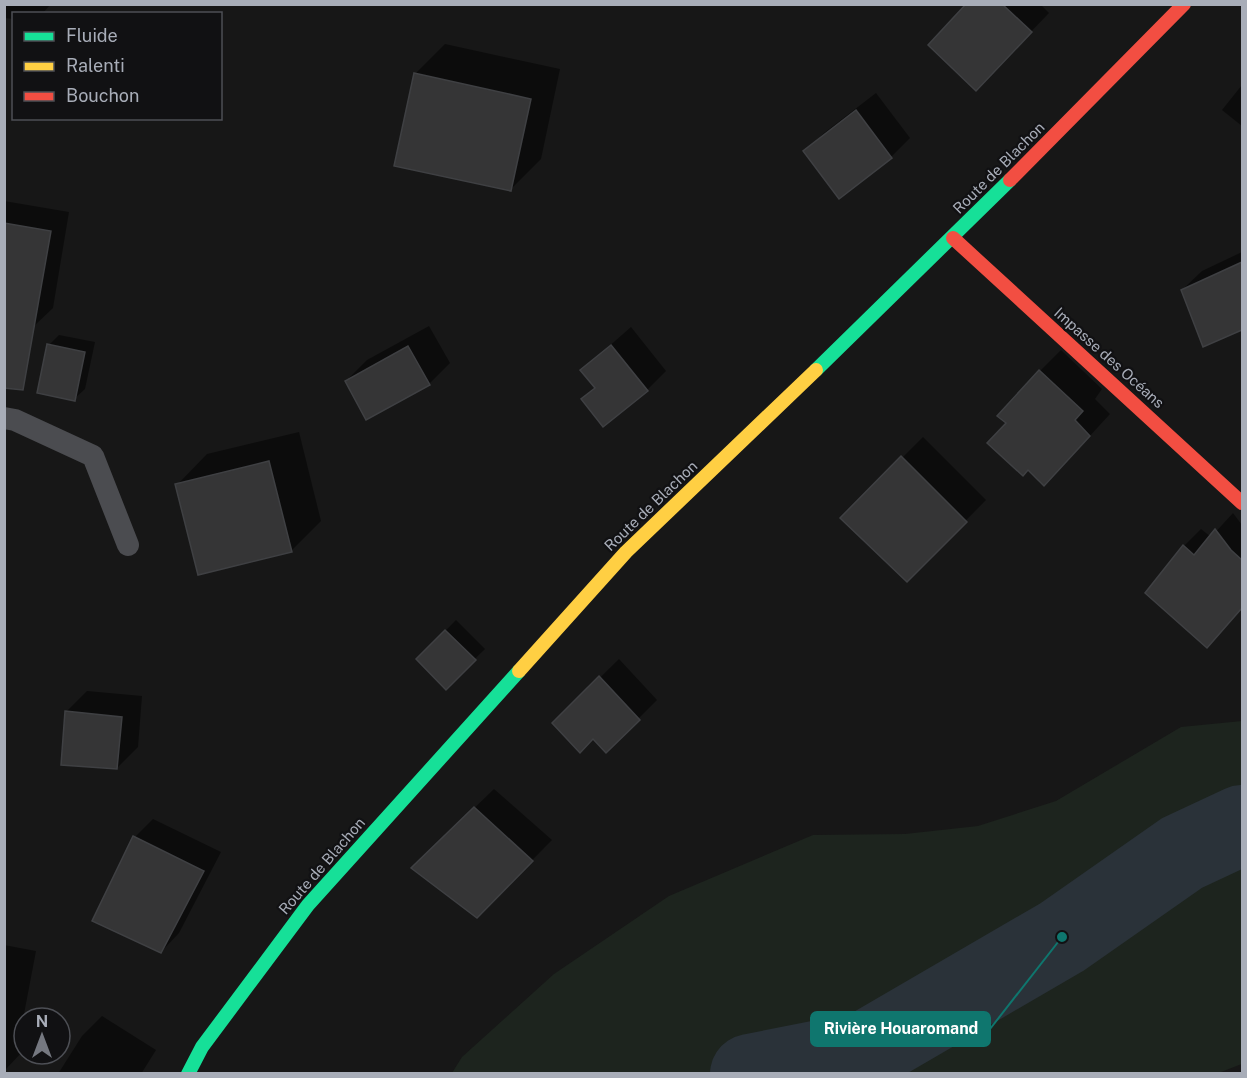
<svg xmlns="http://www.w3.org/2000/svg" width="1247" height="1078" font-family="'Public Sans',sans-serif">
  <rect width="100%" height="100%" fill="#171717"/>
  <!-- green -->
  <path fill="#1d241e" d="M 1242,721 L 1242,1064 L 1239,1065 L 1216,1074 L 452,1073 L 462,1057 L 554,974 L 669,896 L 813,835 L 905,834 L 978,826 L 1056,801 L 1181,727 Z"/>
  <!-- shadow -->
  <g fill="#0007">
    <path d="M 4,4 L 51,4 L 42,14 L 14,14 L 14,19 L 4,18 Z"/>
    <path d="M 968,4 L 1040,4 L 1049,13 L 994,70 Z"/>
    <path d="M 445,44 L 560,69 L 541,159 L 511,189 L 415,74 Z"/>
    <path d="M 1242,85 L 1242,126 L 1222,110 Z"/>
    <path d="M 876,93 L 910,138 L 891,157 L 805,152 L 824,133 Z"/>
    <path d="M 4,201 L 69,212 L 53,308 L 33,327 L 4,322 Z"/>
    <path d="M 1242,252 L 1242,328 L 1204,345 L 1182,290 L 1202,271 Z"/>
    <path d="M 429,326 L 450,363 L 429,384 L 346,381 L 367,360 Z"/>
    <path d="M 631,327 L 666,371 L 647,390 L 583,399 L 595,387 L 582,370 Z"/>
    <path d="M 59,335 L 95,342 L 85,389 L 74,399 L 49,345 Z"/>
    <path d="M 1061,350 L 1102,389 L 1095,399 L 1110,414 L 1065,463 L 1008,423 L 1040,371 Z"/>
    <path d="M 299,432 L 321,521 L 291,551 L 177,485 L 207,454 Z"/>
    <path d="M 923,437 L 986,500 L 907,580 L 842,518 Z"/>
    <path d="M 1233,513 L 1242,525 L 1242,608 L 1224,629 L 1184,546 L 1201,529 L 1211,537 Z"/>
    <path d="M 456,620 L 485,649 L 446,687 L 418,659 Z"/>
    <path d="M 619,659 L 657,700 L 606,751 L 593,737 L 554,723 Z"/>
    <path d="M 87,691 L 142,696 L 138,747 L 117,768 L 66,712 Z"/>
    <path d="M 494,789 L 552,840 L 477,916 L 433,848 Z"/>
    <path d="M 153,819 L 221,852 L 179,933 L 161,952 L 135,837 Z"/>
    <path d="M 4,945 L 36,951 L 24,1014 L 33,1015 L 32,1018 L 24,1018 L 24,1050 L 6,1069 Z"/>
    <path d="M 102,1016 L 156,1050 L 141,1074 L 58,1074 L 82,1036 Z"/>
  </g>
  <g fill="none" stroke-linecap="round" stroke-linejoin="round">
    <!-- river -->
    <path stroke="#2a3239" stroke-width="80" d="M 750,1074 L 866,1051 L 1062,937 L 1182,853 L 1242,825"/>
  </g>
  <!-- building -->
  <g fill="#353536" stroke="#3f4043" stroke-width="1.5">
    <path d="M 966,4 L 1002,4 L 1032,32 L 976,91 L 928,45 Z"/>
    <path d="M 414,73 L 531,99 L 511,191 L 394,166 Z"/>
    <path d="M 856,110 L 892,158 L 839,199 L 803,151 Z"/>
    <path d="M 4,223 L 51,231 L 23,390 L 4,388 Z"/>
    <path d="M 1242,262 L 1242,330 L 1203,347 L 1181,290 Z"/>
    <path d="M 47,344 L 85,352 L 75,401 L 37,393 Z"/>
    <path d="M 611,345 L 648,391 L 603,427 L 581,399 L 595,388 L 580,370 Z"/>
    <path d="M 408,346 L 430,385 L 366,420 L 345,381 Z"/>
    <path d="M 1039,370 L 1083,411 L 1075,420 L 1090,436 L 1044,486 L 1028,470 L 1023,476 L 987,443 L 1006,423 L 997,416 Z"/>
    <path d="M 901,456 L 967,522 L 907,582 L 840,518 Z"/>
    <path d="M 269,461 L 292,552 L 198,575 L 175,484 Z"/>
    <path d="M 1215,529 L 1231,550 L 1242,560 L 1242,608 L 1207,648 L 1145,593 L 1183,545 L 1194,555 Z"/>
    <path d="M 445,630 L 476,660 L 446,690 L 416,659 Z"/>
    <path d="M 599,676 L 640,720 L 606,753 L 593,739 L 580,753 L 552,723 Z"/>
    <path d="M 65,711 L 122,717 L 117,769 L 61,765 Z"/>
    <path d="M 474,807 L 533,861 L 477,918 L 411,868 Z"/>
    <path d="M 133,836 L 204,871 L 161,953 L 92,921 Z"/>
  </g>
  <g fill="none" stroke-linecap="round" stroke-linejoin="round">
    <!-- lane -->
    <path stroke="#4b4c50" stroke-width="22" d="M 4,418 L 15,420 L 93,456 L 128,545"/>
    <!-- fast -->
    <g stroke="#16e098" stroke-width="14">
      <path d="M 816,370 L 1010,180"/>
      <path d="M 188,1074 L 202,1047 L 308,905 L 519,671"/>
    </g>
    <!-- slow -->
    <path stroke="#ffcf43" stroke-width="14" d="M 519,671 L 626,552 L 816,370"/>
    <!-- jam -->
    <g stroke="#f24e42" stroke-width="14">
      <path d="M 1010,180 L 1184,4"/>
      <path d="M 953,238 L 1242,503"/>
    </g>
  </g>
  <g text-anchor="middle" stroke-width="4.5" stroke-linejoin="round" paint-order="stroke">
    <!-- street labels -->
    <g font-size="15" fill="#a8adb8" stroke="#111113">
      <text transform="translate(999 168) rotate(-45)" y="5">Route de Blachon</text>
      <text transform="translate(1109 358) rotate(42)" y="5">Impasse des Océans</text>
      <text transform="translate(651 506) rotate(-44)" y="5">Route de Blachon</text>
      <text transform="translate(322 866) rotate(-49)" y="5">Route de Blachon</text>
    </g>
  </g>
  <!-- callouts -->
  <path fill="none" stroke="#0f766e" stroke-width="2" d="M1062 937L990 1029"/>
  <circle fill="#0f766e" stroke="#111113" stroke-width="2" cx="1062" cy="937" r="6"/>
  <rect fill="#0f766e" stroke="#0f766e" stroke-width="2" x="811" y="1012" width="179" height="34" rx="6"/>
  <g font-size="16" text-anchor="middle" font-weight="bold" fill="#fff">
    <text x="901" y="1034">Rivière Houaromand</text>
  </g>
  <!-- border -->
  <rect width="1247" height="1078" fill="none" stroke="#a8adb8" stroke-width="12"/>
  <!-- legend -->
  <rect x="12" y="12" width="210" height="108" fill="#111113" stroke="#4d4f55" stroke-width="1.5"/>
  <rect x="24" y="32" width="30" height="9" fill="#16e098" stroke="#4d4f55" stroke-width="1.5"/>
  <text x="66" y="42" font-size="18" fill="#a8adb8">Fluide</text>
  <rect x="24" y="62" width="30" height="9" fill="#ffcf43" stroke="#4d4f55" stroke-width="1.5"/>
  <text x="66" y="72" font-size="18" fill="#a8adb8">Ralenti</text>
  <rect x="24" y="92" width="30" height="9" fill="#f24e42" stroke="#4d4f55" stroke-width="1.5"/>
  <text x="66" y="102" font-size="18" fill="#a8adb8">Bouchon</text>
  <!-- north arrow -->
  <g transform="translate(42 1036)"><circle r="28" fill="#111113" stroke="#4d4f55" stroke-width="1.5"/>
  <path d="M0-4.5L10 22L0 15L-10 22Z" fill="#757880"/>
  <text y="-9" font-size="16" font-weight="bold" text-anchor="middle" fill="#a8adb8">N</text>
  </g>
</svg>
